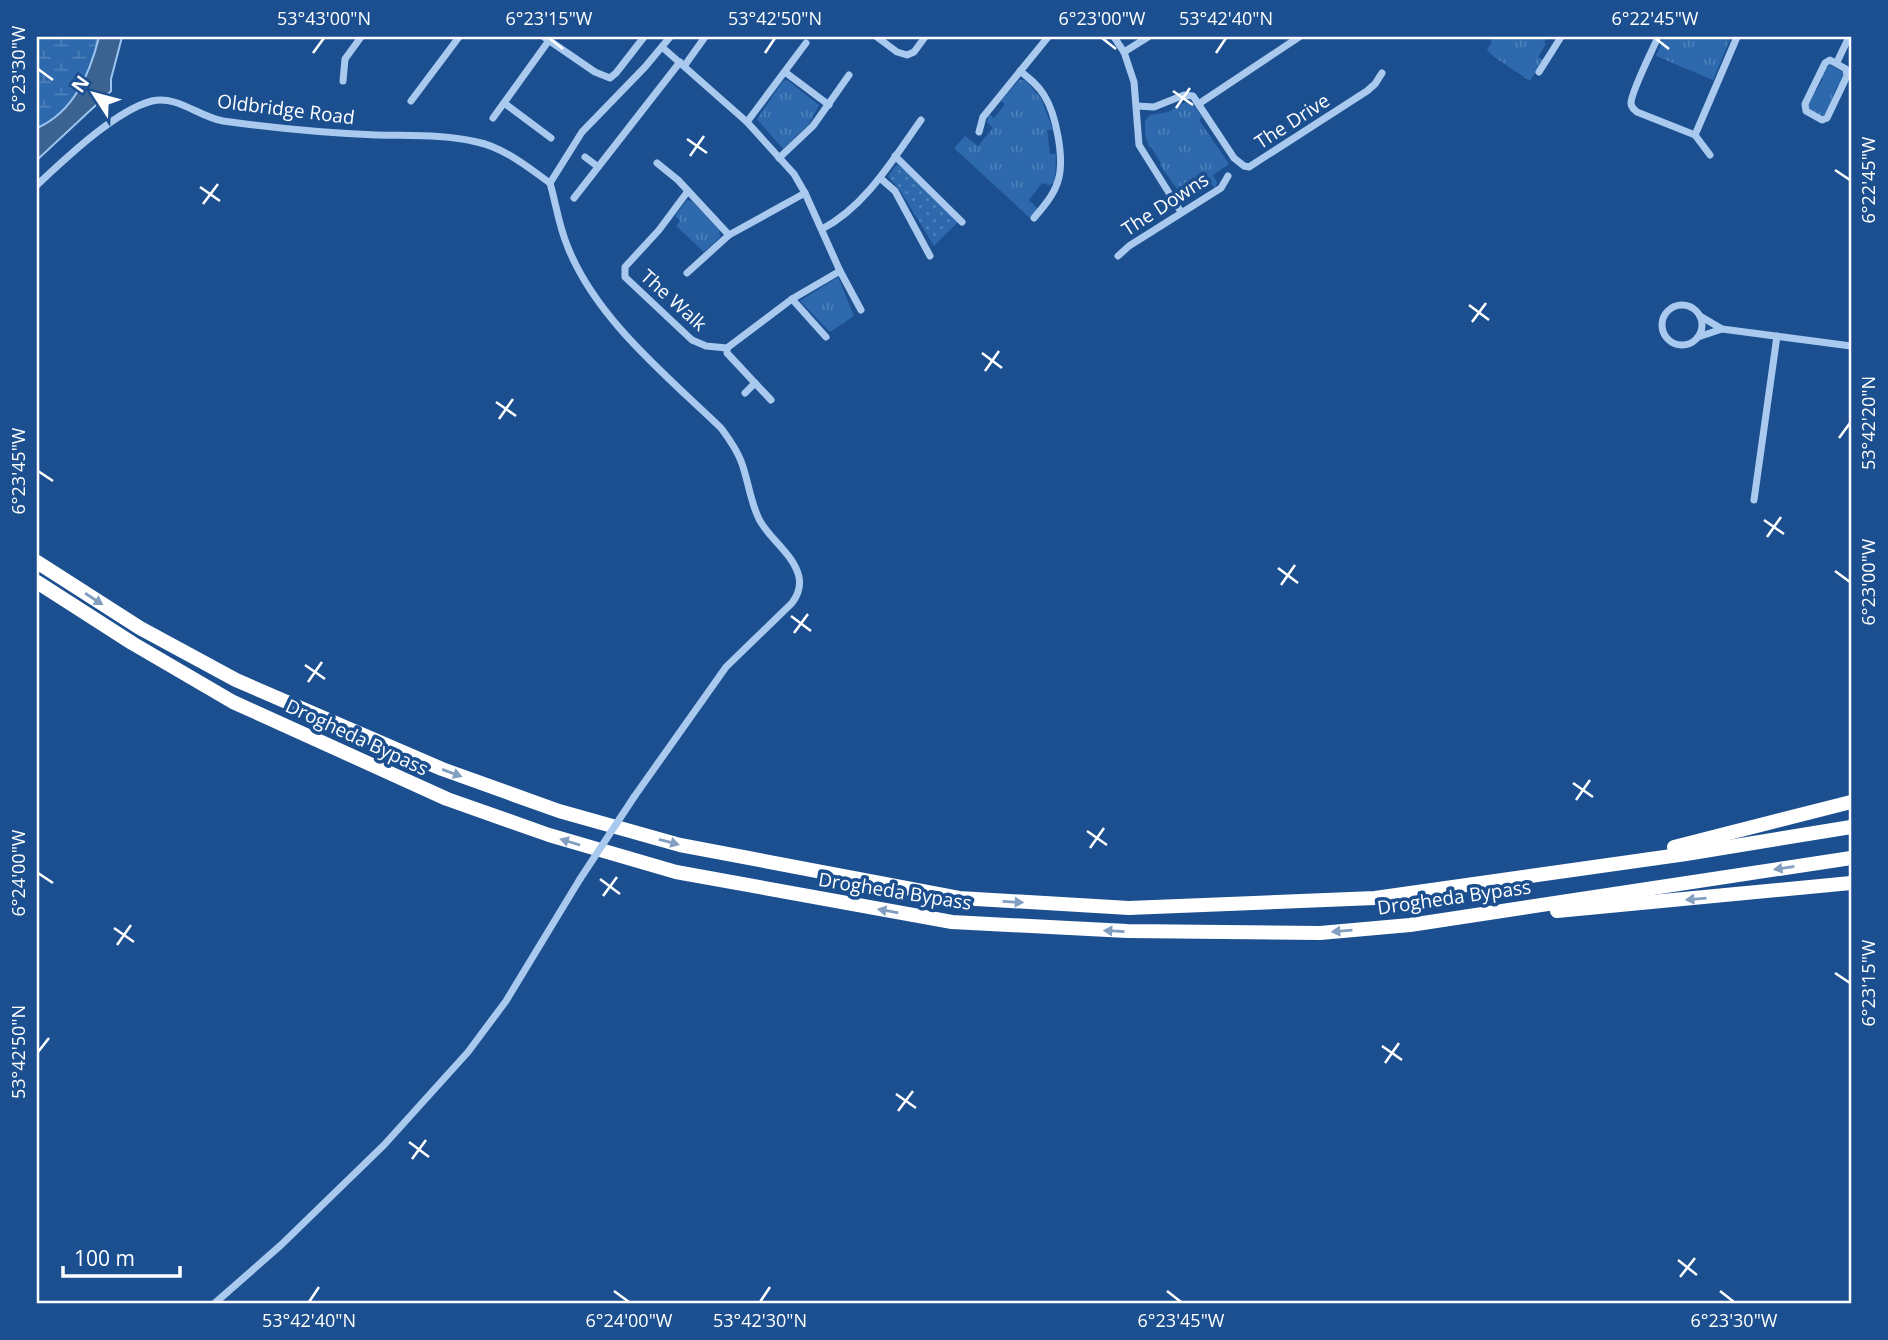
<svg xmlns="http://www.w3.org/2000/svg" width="1888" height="1340" font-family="'Open Sans',sans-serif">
  <defs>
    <pattern id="grass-tufts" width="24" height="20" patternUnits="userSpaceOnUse" patternTransform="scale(1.75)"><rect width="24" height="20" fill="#2e69ad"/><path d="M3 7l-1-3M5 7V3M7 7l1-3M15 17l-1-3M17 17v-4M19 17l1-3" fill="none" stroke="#4d80b9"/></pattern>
    <pattern id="wetland-marsh" width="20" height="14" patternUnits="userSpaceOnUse" patternTransform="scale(1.75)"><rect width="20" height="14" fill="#2e69ad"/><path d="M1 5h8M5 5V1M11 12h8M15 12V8" fill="none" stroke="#4d80b9"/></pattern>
    <pattern id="park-dots" width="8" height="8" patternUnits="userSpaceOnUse" patternTransform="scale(1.75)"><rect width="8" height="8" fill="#2e69ad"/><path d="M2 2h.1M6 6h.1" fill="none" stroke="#4d80b9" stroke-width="1.8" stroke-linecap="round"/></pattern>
  </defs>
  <rect width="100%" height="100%" fill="#1b4f8f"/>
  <!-- grass -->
  <g fill="url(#grass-tufts)">
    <path d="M 1488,37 L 1548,37 L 1544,42 L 1546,44 L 1538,57 L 1543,60 L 1530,81 L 1494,57 L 1487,50 L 1492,42 Z"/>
    <path d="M 1664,37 L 1731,37 L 1713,80 L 1656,56 Z"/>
    <path d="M 1830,65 L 1843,72 L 1844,78 L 1841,85 L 1837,86 L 1826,114 L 1821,116 L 1810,111 L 1808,105 L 1823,79 L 1821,76 L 1825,69 Z"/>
    <path d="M 787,80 L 819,105 L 809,124 L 783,149 L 757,119 L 783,81 Z"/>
    <path d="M 1019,80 L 1025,80 L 1041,98 L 1053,130 L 1047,130 L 1050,154 L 1056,154 L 1055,183 L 1049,185 L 1042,183 L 1029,200 L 1038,209 L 1031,219 L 954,148 L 965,136 L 978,146 L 993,128 L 987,122 L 989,114 L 994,118 L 1005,104 L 1001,101 Z"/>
    <path d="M 1187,101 L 1193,104 L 1202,117 L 1199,120 L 1229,164 L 1213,175 L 1217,183 L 1215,188 L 1211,184 L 1184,199 L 1160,165 L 1161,163 L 1151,147 L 1149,147 L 1145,134 L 1145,121 L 1150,115 L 1168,112 Z"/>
    <path d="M 687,200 L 692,201 L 719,229 L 720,237 L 704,252 L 676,226 L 680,221 L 675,216 Z"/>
    <path d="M 838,277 L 854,316 L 830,332 L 800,301 Z"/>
  </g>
  <!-- wetland -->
  <path fill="url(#wetland-marsh)" d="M 37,37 L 99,37 C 90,73 74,112 37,128 Z"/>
  <!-- park -->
  <path fill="url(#park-dots)" d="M 897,164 L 920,183 L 959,221 L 934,246 L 901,192 L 888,176 Z"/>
  <!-- water -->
  <path fill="#3c6290" stroke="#9cc4f0" stroke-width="2" d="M 99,37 L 122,37 L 111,79 L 111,91 L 37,160 L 37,128 C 74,112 90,73 99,37 Z"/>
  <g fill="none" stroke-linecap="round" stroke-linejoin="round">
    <!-- street -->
    <g stroke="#a9c9ee" stroke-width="7">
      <path d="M 544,37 L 595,72 L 610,78 L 616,73 L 644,37"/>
      <path d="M 877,37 L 897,52 L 907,55 L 914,52 L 925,37"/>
      <path d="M 1114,37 L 1124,52 L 1134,82 L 1139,145 L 1181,212"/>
      <path d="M 1658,37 C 1653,49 1631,92 1631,103 C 1631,108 1634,109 1637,112 L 1695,135 L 1710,155"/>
      <path d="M 662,47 L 747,122 L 794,174 L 805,193 L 840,271 L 861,310"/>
      <path d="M 1124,52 L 1148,37"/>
      <path d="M 1830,60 L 1846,69 L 1847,76 L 1827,118 L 1822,120 L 1806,111 L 1805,104 L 1825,63 Z"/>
      <path d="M 1837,62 L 1849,37"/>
      <path d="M 685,65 L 705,37"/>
      <path d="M 1020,71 C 1029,78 1038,85 1044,95 C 1056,114 1065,159 1058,181 C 1054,195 1043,207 1034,218"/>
      <path d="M 785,72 L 829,105"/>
      <path d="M 1539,72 L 1561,37"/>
      <path d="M 343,81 L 345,59 L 361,37"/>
      <path d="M 411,101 L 459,37"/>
      <path d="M 504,103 L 551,138"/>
      <path d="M 1200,103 L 1299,37"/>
      <path d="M 1137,106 L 1154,107 L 1184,95 L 1193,96 L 1234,158 L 1244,166 L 1249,167 L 1367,91 L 1375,84 L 1382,73"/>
      <path d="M 493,118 L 550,39"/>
      <path d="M 747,122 L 806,43"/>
      <path d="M 979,132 L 983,117 L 1048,37"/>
      <path d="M 1695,135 L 1737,37"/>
      <path d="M 895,156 L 962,222"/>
      <path d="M 585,157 L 597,166"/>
      <path d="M 779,158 L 813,126 L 849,75"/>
      <path d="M 657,163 L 678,180 L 729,235"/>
      <path d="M 880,178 L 895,191 L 930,256"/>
      <path d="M 37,185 C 65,159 116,110 152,101 C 177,95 199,117 223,121 C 273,128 326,133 376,135 C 410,136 444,134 477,142 C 503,147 529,168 550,183"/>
      <path d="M 688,191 L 659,230 L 625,267 L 625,277 L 692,340 L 706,346 L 727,348 L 727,353 L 771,400"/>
      <path d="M 574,198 L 680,62"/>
      <path d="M 822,229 C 866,206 893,159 921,120"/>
      <path d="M 1118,256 L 1129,246 L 1221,188 L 1228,176"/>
      <path d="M 687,273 L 729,235 L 805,193"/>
      <path d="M 792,299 L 826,337"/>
      <circle cx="1682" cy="325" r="20"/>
      <path d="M 1722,329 L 1851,346"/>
      <path d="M 1698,337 L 1722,329 L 1700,316"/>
      <path d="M 727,348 L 792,299 L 840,271"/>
      <path d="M 745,393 L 755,383"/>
      <path d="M 1754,500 L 1777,336"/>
      <path d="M 634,797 L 726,667 L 792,603 C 798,595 801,587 799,577 C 794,554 769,539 759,519 C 750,501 748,479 741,461 C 736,448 729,439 721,428 C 666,375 595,318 567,245 C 559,226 556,204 550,183 L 582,132 L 645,67 L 670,37"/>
      <path d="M 215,1303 L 281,1245 L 384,1145 L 468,1052 L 506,1001 L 580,879"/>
    </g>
    <!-- highway -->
    <g stroke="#fff" stroke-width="14">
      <path d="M 37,562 L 140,628 L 236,680 L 442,769 L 559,811 L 680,845 L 959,898 L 1129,908 L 1375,898 L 1686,854 L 1851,827"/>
      <path d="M 37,582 L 132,643 L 233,702 L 447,799 L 549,835 L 676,872 L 952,922 L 1127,931 L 1320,933 L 1410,925 L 1851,858"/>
      <path d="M 1674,847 L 1851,802"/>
      <path d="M 1557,911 L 1851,883"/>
    </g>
    <!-- street-bridge -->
    <path stroke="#a9c9ee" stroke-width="7" d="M 580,879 L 634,797"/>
  </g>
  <!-- one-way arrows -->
  <defs><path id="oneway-solid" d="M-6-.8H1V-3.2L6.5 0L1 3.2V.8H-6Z" transform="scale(1.75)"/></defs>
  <g fill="#829ec1">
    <use href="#oneway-solid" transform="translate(94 599) rotate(33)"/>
    <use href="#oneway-solid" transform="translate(452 773) rotate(20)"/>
    <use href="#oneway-solid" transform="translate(570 842) rotate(-163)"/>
    <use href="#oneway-solid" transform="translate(669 842) rotate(15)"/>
    <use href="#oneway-solid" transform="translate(1784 868) rotate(171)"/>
    <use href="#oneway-solid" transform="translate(1696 899) rotate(175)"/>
    <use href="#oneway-solid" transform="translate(1013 902) rotate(3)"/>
    <use href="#oneway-solid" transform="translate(888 911) rotate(-170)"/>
    <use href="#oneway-solid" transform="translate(1114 931) rotate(-177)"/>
    <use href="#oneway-solid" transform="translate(1342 931) rotate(175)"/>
  </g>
  <!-- ticks -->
  <path fill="none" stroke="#fff" stroke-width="2.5" d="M 549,38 L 563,49M 1102,38 L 1116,49M 1655,38 L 1669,49M 313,53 L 324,38M 765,53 L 775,38M 1216,53 L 1226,38M 38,69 L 53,80M 1173,91 L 1193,105M 1176,108 L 1190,88M 687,139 L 707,153M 690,156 L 704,136M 1835,170 L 1850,180M 200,187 L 220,201M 203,204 L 218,184M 1469,305 L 1489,320M 1472,322 L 1486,303M 982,353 L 1002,368M 985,371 L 999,351M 496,402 L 516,416M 499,419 L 513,399M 1839,438 L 1850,423M 38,471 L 53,481M 1764,520 L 1784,534M 1767,537 L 1781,517M 1278,568 L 1298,583M 1835,571 L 1850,582M 1281,585 L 1295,565M 791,616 L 811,631M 794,633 L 808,614M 305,665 L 325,679M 308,682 L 322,662M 1573,783 L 1593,797M 1576,800 L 1590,780M 1087,831 L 1107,845M 1090,848 L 1104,828M 38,873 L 53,883M 600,879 L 620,894M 603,896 L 617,877M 114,928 L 134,942M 117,945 L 131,925M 1835,973 L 1850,983M 1382,1046 L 1402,1060M 38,1052 L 49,1038M 1385,1063 L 1399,1043M 896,1094 L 916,1108M 898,1111 L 913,1091M 409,1142 L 429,1157M 412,1159 L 426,1140M 1678,1260 L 1697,1275M 1680,1277 L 1695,1258M 614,1291 L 629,1302M 1167,1291 L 1181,1302M 1720,1291 L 1734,1302M 309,1302 L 319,1287M 760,1302 L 770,1287"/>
  <g text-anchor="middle" stroke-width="7" stroke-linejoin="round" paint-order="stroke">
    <!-- street labels -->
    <g font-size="19" fill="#fff" stroke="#1b4f8f">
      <text transform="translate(286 109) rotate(7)" y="7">Oldbridge Road</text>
      <text transform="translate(1292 121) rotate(-33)" y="7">The Drive</text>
      <text transform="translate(1165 204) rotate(-33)" y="7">The Downs</text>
      <text transform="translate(674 300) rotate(42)" y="7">The Walk</text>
      <text transform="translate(357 737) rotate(25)" y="7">Drogheda Bypass</text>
      <text transform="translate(895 891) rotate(9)" y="7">Drogheda Bypass</text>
      <text transform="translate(1454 897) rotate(-8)" y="7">Drogheda Bypass</text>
    </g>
  </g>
  <!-- border -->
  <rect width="1888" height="1340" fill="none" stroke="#1b4f8f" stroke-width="77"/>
  <!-- north arrow -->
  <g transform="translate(94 94) rotate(306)" stroke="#1b4f8f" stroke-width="5" paint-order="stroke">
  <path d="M0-5L12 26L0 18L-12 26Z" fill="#ffffff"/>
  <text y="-10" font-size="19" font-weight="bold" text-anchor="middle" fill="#ffffff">N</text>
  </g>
  <!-- scale -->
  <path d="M63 1266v10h117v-10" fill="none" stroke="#ffffff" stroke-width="3.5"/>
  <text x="74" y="1266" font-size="21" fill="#ffffff" stroke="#1b4f8f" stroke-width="5" paint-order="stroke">100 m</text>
  <rect x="38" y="38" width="1812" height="1264" fill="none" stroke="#fff" stroke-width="2.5"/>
  <g font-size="18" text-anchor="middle" fill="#fff">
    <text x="324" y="25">53°43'00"N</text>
    <text x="549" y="25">6°23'15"W</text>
    <text x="775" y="25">53°42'50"N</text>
    <text x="1102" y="25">6°23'00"W</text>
    <text x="1226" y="25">53°42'40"N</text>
    <text x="1655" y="25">6°22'45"W</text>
    <text transform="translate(19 69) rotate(-90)" y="6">6°23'30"W</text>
    <text transform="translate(1869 180) rotate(-90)" y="6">6°22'45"W</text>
    <text transform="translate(1869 423) rotate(-90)" y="6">53°42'20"N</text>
    <text transform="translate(19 471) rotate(-90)" y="6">6°23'45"W</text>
    <text transform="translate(1869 582) rotate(-90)" y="6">6°23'00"W</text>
    <text transform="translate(19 873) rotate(-90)" y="6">6°24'00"W</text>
    <text transform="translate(1869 983) rotate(-90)" y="6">6°23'15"W</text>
    <text transform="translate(19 1052) rotate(-90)" y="6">53°42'50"N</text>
    <text x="309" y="1327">53°42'40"N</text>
    <text x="629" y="1327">6°24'00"W</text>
    <text x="760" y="1327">53°42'30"N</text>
    <text x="1181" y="1327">6°23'45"W</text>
    <text x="1734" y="1327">6°23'30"W</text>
  </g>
</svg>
